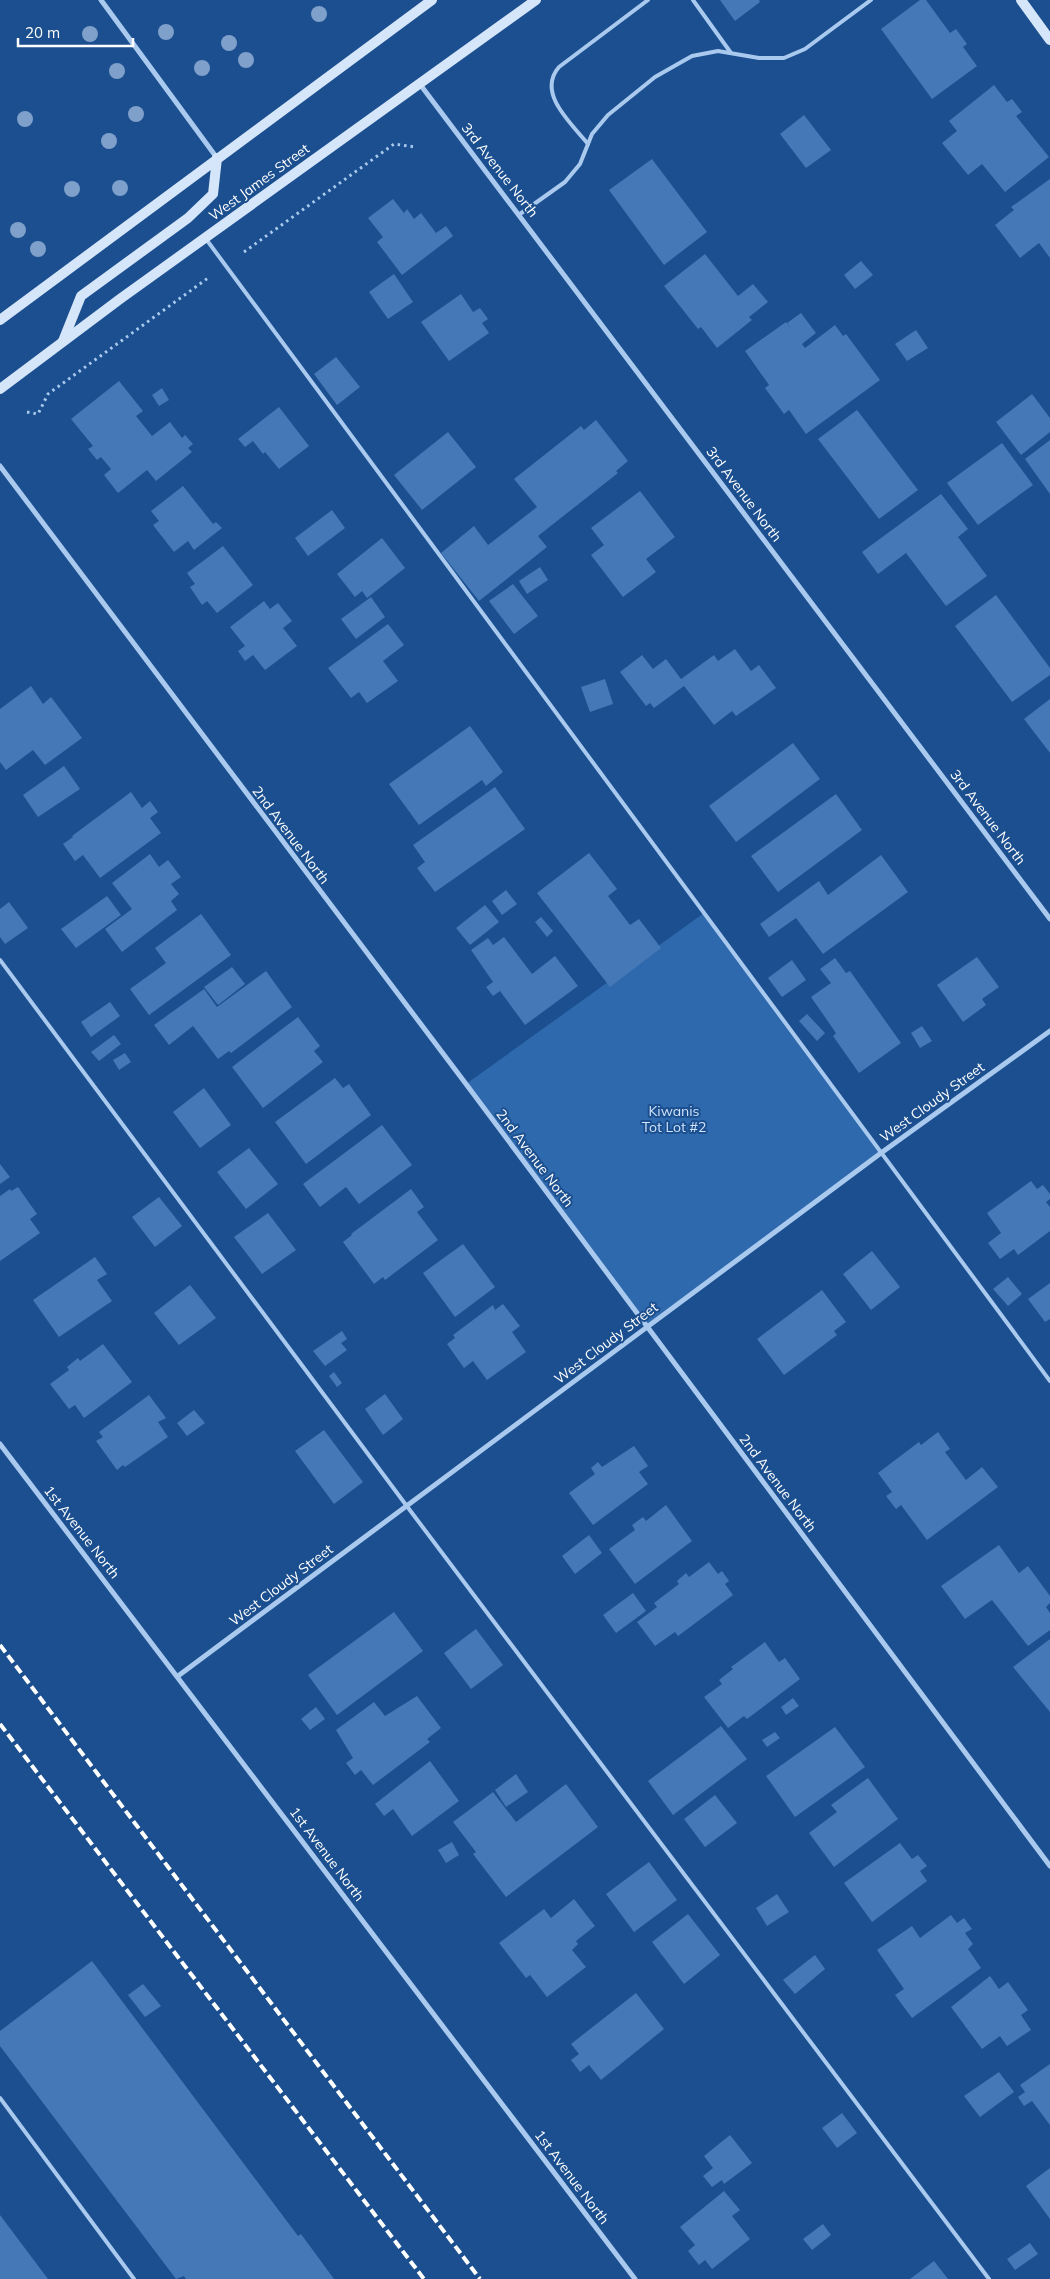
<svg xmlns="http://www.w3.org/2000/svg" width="1050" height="2279" font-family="Mulish,sans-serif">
  <rect width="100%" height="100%" fill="#1b4f8f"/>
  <!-- green -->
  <path fill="#2e69ad" d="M 704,913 L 881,1153 L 647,1326 L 466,1084 Z"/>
  <!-- building -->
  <g fill="#4478b7">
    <path d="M 720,0 L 759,0 L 760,2 L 735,21 Z"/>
    <path d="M 920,0 L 926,0 L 950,33 L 956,29 L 967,44 L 963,47 L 977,66 L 932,99 L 881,29 Z"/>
    <path d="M 994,85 L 1007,102 L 1012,99 L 1022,112 L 1016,116 L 1049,157 L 1005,192 L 982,164 L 968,175 L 942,143 L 957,131 L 949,121 Z"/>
    <path d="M 804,115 L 831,150 L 806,168 L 780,134 Z"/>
    <path d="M 652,159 L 707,232 L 664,265 L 609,190 Z"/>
    <path d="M 1050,179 L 1050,258 L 1039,243 L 1020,258 L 995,225 L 1014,210 L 1011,207 Z"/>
    <path d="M 393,199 L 404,213 L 407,209 L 414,219 L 421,213 L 436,233 L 446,226 L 453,236 L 402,275 L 377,242 L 383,237 L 368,218 Z"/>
    <path d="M 705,254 L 738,296 L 753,284 L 768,302 L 749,317 L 752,320 L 717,348 L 701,327 L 698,329 L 664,286 Z"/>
    <path d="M 861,261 L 873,275 L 855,289 L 844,275 Z"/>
    <path d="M 394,274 L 413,302 L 388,319 L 369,292 Z"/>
    <path d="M 461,294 L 473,312 L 480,308 L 488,319 L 482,323 L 489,333 L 449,361 L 421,322 Z"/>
    <path d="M 801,313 L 816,333 L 802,344 L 805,348 L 835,325 L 843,336 L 846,334 L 880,380 L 806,434 L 789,410 L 784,414 L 765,388 L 769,385 L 745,351 L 786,322 L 794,333 L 787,323 Z"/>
    <path d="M 916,330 L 928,348 L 907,361 L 895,344 Z"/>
    <path d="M 336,357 L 360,387 L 337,405 L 314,374 Z"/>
    <path d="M 119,381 L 143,411 L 136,416 L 152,436 L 170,422 L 182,438 L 185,435 L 193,444 L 188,448 L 192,452 L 156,481 L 147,470 L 118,493 L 104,475 L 111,469 L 101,457 L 97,460 L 88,449 L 93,446 L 71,419 Z"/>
    <path d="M 162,388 L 169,400 L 159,406 L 152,395 Z"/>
    <path d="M 1032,394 L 1050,418 L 1050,432 L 1021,455 L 996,422 Z"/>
    <path d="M 279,407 L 309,446 L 279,469 L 265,452 L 263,454 L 253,441 L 245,447 L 238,439 Z"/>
    <path d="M 857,410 L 918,490 L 879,519 L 818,439 Z"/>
    <path d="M 596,420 L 628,461 L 616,471 L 618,473 L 538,536 L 547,547 L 479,601 L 441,553 L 474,526 L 488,545 L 537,507 L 514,479 L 581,426 L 584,430 Z"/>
    <path d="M 448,432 L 476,467 L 422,510 L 394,475 Z"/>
    <path d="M 1050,440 L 1050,494 L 1025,459 Z"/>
    <path d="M 1002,443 L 1033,485 L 978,525 L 947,483 Z"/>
    <path d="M 183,486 L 213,524 L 216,522 L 222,528 L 194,550 L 188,541 L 174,552 L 153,525 L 159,521 L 151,511 Z"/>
    <path d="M 640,491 L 675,537 L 646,559 L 656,572 L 623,597 L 591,555 L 604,545 L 591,528 Z"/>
    <path d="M 941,494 L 968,529 L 958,537 L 987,576 L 946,606 L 906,553 L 878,574 L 862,552 Z"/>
    <path d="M 332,510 L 345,528 L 308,556 L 295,538 Z"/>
    <path d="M 382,538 L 405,568 L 367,598 L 362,591 L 355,597 L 337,574 Z"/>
    <path d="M 223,546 L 253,585 L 217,613 L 207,601 L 202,605 L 190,587 L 195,584 L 187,573 Z"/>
    <path d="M 540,567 L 548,580 L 527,594 L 519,581 Z"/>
    <path d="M 513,584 L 538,616 L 514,634 L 489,601 Z"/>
    <path d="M 996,595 L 1050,668 L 1050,675 L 1012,702 L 955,626 Z"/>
    <path d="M 371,597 L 385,617 L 356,639 L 341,619 Z"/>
    <path d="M 264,601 L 270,609 L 278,603 L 292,621 L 283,628 L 297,646 L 265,670 L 253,655 L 245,661 L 238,651 L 245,646 L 230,627 Z"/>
    <path d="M 388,624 L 404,645 L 383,661 L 398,681 L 367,703 L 359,692 L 351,698 L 328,668 Z"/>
    <path d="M 735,649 L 751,671 L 759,665 L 776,688 L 736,716 L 732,711 L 714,725 L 684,686 L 654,708 L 650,703 L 646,706 L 620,672 L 642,655 L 653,669 L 666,659 L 681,679 L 714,655 L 718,661 Z"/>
    <path d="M 605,679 L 613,704 L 590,712 L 581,687 Z"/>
    <path d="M 31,686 L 43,704 L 51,697 L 82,738 L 45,765 L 33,750 L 6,770 L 0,762 L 0,709 Z"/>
    <path d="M 1050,699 L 1050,753 L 1024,719 Z"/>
    <path d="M 470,726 L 503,772 L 486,786 L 482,780 L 419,825 L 389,784 Z"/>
    <path d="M 793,743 L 820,779 L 736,842 L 709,806 Z"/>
    <path d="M 64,766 L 80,789 L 38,817 L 23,795 Z"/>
    <path d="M 495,787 L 525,829 L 435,892 L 417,868 L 425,862 L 413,845 Z"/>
    <path d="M 131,792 L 142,808 L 150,801 L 158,812 L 150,818 L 161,833 L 100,878 L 83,855 L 75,861 L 63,844 L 73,837 L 72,836 Z"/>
    <path d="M 836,794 L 862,830 L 778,892 L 751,856 Z"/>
    <path d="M 589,853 L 617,889 L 608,896 L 630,925 L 639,919 L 661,948 L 610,987 L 537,893 Z"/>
    <path d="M 150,854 L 159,867 L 168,860 L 181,877 L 171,884 L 179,894 L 171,901 L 177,910 L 122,952 L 105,929 L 132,909 L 112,883 Z"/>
    <path d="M 881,855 L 908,892 L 823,954 L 796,918 L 769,937 L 760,924 L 819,881 L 828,895 Z"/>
    <path d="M 506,890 L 517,904 L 502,915 L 492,901 Z"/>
    <path d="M 107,896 L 121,915 L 76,948 L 61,929 Z"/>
    <path d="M 9,902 L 28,928 L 5,944 L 0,937 L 0,909 Z"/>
    <path d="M 485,905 L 499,922 L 470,945 L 456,928 Z"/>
    <path d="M 201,914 L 231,955 L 149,1015 L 130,989 L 166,963 L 155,948 Z"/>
    <path d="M 541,917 L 553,931 L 547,937 L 535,922 Z"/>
    <path d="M 504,937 L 532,974 L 555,956 L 578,986 L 525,1025 L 500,991 L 493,996 L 486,987 L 493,982 L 471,950 L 488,938 L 493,945 Z"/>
    <path d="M 977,957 L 999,987 L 982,999 L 986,1005 L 963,1022 L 937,985 Z"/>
    <path d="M 835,958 L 846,973 L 850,971 L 901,1043 L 859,1073 L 833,1036 L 836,1033 L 811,997 L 831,983 L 820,969 Z"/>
    <path d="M 792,960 L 806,980 L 782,997 L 768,978 Z"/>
    <path d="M 232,967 L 245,984 L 218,1005 L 204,987 Z"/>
    <path d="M 266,971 L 292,1007 L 231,1053 L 229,1051 L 218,1059 L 193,1026 L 169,1045 L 154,1025 L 204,989 L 217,1007 Z"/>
    <path d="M 110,1002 L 120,1016 L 91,1037 L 81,1022 Z"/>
    <path d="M 807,1014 L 825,1033 L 817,1041 L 799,1021 Z"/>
    <path d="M 298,1017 L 320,1046 L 314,1051 L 323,1062 L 263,1108 L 232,1067 Z"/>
    <path d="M 922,1026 L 932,1041 L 920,1048 L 911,1033 Z"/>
    <path d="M 114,1035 L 121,1044 L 99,1061 L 91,1052 Z"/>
    <path d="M 125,1053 L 131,1062 L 119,1070 L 113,1060 Z"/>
    <path d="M 335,1078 L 343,1088 L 349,1084 L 371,1115 L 306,1164 L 275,1122 Z"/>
    <path d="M 204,1088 L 231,1125 L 200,1148 L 173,1112 Z"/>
    <path d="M 382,1125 L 412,1165 L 359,1204 L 346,1187 L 320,1207 L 303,1184 Z"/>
    <path d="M 249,1148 L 278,1184 L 246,1209 L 217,1172 Z"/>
    <path d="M 0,1164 L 10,1177 L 0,1184 Z"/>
    <path d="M 1031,1181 L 1037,1189 L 1043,1185 L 1050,1194 L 1050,1199 L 1046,1202 L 1050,1207 L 1050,1231 L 1018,1255 L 1014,1249 L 1000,1259 L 988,1243 L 1001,1233 L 987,1213 Z"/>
    <path d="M 18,1187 L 37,1214 L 30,1219 L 40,1233 L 0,1261 L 0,1196 L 10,1189 L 11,1191 Z"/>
    <path d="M 411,1189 L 424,1207 L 417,1212 L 438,1240 L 385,1280 L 383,1277 L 374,1284 L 343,1242 L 352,1235 L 351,1234 Z"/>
    <path d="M 159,1197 L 182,1226 L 155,1247 L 132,1217 Z"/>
    <path d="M 268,1213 L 296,1250 L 262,1274 L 234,1237 Z"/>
    <path d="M 463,1244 L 495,1287 L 455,1317 L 423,1273 Z"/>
    <path d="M 872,1251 L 900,1287 L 871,1310 L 843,1274 Z"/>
    <path d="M 95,1257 L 107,1274 L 97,1280 L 112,1301 L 59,1337 L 33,1300 Z"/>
    <path d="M 1008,1277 L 1022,1294 L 1008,1306 L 993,1289 Z"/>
    <path d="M 1050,1283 L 1050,1319 L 1045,1322 L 1028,1299 Z"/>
    <path d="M 190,1285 L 216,1318 L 179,1345 L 154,1313 Z"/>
    <path d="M 822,1290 L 846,1322 L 834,1331 L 837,1335 L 784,1375 L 757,1339 Z"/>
    <path d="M 503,1304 L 520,1326 L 512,1332 L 526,1352 L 487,1380 L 473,1361 L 464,1368 L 447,1344 L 455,1338 L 453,1335 L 493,1305 L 495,1310 Z"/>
    <path d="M 342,1331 L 347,1339 L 341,1343 L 347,1350 L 325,1366 L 313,1351 Z"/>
    <path d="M 103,1344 L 132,1382 L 84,1418 L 75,1405 L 69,1409 L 50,1384 L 69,1370 L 67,1367 L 78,1358 L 80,1361 Z"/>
    <path d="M 334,1372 L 342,1383 L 337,1387 L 329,1376 Z"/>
    <path d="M 385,1394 L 403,1419 L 383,1435 L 365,1409 Z"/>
    <path d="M 149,1395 L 166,1418 L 158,1422 L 168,1437 L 125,1467 L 123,1465 L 117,1470 L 96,1441 L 103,1437 L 99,1432 Z"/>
    <path d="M 194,1410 L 205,1423 L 187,1436 L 177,1423 Z"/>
    <path d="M 324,1430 L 363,1482 L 334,1504 L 295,1451 Z"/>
    <path d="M 938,1432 L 950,1449 L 945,1452 L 966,1480 L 982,1467 L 998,1487 L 927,1540 L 901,1505 L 896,1509 L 886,1496 L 892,1492 L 878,1473 L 919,1442 L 921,1445 Z"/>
    <path d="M 634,1446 L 648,1466 L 639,1472 L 648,1484 L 593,1525 L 569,1493 L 595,1474 L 591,1468 L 598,1462 L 602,1467 Z"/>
    <path d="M 666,1505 L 692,1541 L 635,1584 L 609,1549 L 635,1530 L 632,1525 L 643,1517 L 646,1521 Z"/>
    <path d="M 589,1535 L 602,1553 L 575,1574 L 562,1556 Z"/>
    <path d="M 999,1545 L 1019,1573 L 1028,1566 L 1050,1596 L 1050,1603 L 1046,1607 L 1050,1613 L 1050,1630 L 1028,1646 L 992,1600 L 965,1619 L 941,1586 Z"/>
    <path d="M 709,1562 L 718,1574 L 722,1571 L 729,1581 L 725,1584 L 733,1595 L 678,1636 L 675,1632 L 655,1646 L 637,1622 L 657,1607 L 654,1603 L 679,1584 L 677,1581 L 686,1573 L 689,1577 Z"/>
    <path d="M 633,1593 L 646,1611 L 616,1633 L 603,1615 Z"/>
    <path d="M 394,1612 L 423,1651 L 337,1715 L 308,1675 Z"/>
    <path d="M 476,1629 L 503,1665 L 471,1689 L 444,1653 Z"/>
    <path d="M 1050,1639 L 1050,1712 L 1013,1667 Z"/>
    <path d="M 765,1642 L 779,1662 L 785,1658 L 800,1679 L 747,1719 L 744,1716 L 728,1728 L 704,1697 L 722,1684 L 719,1680 L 733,1669 L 731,1667 Z"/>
    <path d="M 417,1696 L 441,1728 L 427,1739 L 430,1742 L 373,1785 L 361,1770 L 355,1775 L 346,1763 L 353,1758 L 336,1730 L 374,1702 L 385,1716 Z"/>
    <path d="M 793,1698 L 799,1706 L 786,1715 L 781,1707 Z"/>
    <path d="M 316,1707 L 325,1719 L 310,1730 L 301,1719 Z"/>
    <path d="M 721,1726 L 747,1759 L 673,1815 L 648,1781 Z"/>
    <path d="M 835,1727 L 865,1767 L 795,1817 L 766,1776 Z"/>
    <path d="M 775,1732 L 780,1738 L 767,1747 L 762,1740 Z"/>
    <path d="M 430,1761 L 459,1801 L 412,1836 L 393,1809 L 384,1816 L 375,1804 Z"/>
    <path d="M 516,1774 L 528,1792 L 506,1807 L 495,1790 Z"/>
    <path d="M 868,1778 L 898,1819 L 834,1867 L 809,1833 L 837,1812 L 831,1805 Z"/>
    <path d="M 566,1784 L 598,1827 L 506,1897 L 473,1854 L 476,1852 L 453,1822 L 493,1792 L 516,1822 Z"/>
    <path d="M 715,1795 L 737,1823 L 705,1847 L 684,1819 Z"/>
    <path d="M 452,1842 L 459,1855 L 446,1863 L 438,1850 Z"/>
    <path d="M 900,1843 L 912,1859 L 918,1855 L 927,1866 L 920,1871 L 927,1881 L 872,1922 L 844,1883 Z"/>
    <path d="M 649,1862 L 677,1900 L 634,1932 L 606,1894 Z"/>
    <path d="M 777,1894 L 789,1912 L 767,1926 L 756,1908 Z"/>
    <path d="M 574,1899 L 595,1926 L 576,1941 L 578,1944 L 572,1950 L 586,1967 L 547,1997 L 530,1975 L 526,1978 L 499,1943 L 544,1909 L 551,1918 Z"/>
    <path d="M 688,1914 L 720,1955 L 684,1984 L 652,1942 Z"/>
    <path d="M 951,1915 L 957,1923 L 964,1918 L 972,1929 L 965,1933 L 973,1944 L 968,1949 L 981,1968 L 912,2018 L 895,1995 L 904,1989 L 877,1950 L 912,1926 L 920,1938 Z"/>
    <path d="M 815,1955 L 825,1969 L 795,1994 L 783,1980 Z"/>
    <path d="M 92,1961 L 298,2236 L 301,2234 L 334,2279 L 186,2279 L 184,2276 L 176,2279 L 0,2046 L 0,2031 Z"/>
    <path d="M 990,1976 L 999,1989 L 1008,1982 L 1028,2010 L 1021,2015 L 1031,2030 L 1007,2046 L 1000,2036 L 982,2049 L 951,2007 Z"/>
    <path d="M 143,1984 L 161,2006 L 145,2017 L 128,1995 Z"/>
    <path d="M 636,1993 L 664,2029 L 601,2080 L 589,2065 L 580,2072 L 571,2060 L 579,2054 L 571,2044 Z"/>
    <path d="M 1050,2064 L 1050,2125 L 1032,2101 L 1024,2106 L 1018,2097 L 1025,2092 L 1020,2085 Z"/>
    <path d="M 999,2072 L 1014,2092 L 980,2117 L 964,2096 Z"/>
    <path d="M 842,2113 L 857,2133 L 837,2148 L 822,2128 Z"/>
    <path d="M 730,2135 L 752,2163 L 724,2184 L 722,2180 L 712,2187 L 703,2176 L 713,2168 L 704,2156 Z"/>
    <path d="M 1050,2168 L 1050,2219 L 1026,2186 Z"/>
    <path d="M 724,2191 L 740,2210 L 732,2216 L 750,2239 L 712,2269 L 705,2260 L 699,2265 L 688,2251 L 695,2245 L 680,2227 Z"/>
    <path d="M 0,2215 L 48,2279 L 0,2279 Z"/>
    <path d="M 823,2224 L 831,2235 L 812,2250 L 803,2239 Z"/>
    <path d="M 1030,2243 L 1038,2254 L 1015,2270 L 1007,2259 Z"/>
    <path d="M 934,2261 L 948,2279 L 910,2279 Z"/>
  </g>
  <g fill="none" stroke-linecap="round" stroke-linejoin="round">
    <!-- path -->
    <g stroke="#a9c9ee" stroke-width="3" stroke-dasharray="2.5 4" stroke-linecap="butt">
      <path d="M 244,252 L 394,144 L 415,147"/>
      <path d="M 27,412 L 38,414 L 48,394 L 208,278"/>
    </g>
    <!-- lane -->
    <g stroke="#a9c9ee" stroke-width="4">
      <path d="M 693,0 L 731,53"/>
      <path d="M 588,144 C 572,124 536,93 559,67 L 648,0"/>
      <path d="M 520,214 L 565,182 L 580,164 L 592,134 L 608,115 L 655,77 L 692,56 L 718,51 L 759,58 L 784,58 L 805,49 L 871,0"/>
      <path d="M 206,239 L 1050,1381"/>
      <path d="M 0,960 L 406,1505 L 989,2279"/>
      <path d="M 0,2098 L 134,2279"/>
    </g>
    <!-- street -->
    <g stroke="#a9c9ee" stroke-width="5">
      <path d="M 101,0 L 217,158"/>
      <path d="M 419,83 L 1050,919"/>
      <path d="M 0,466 L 466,1084 L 1050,1866"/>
      <path d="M 0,1444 L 635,2279"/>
      <path d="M 178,1676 L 881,1153 L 1050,1031"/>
    </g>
    <!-- secondary -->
    <g stroke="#d6e6fa" stroke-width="10">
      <path d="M 1021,0 L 1050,40"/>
      <path d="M 0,320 L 432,0"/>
      <path d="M 63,341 L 81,296 L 188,218 L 213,194 L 217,158"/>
      <path d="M 0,389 L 120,299 L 536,0"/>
    </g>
    <!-- rail -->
    <g stroke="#fff" stroke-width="4" stroke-dasharray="9 4" stroke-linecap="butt">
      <path d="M 0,1645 L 480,2279"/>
      <path d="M 0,1724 L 424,2279"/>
    </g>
  </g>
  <!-- trees -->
  <g fill="#7ea0ca">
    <circle cx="319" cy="14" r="8"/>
    <circle cx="166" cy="32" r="8"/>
    <circle cx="90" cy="34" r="8"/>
    <circle cx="229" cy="43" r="8"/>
    <circle cx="246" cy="60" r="8"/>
    <circle cx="202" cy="68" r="8"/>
    <circle cx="117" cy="71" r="8"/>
    <circle cx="136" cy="114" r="8"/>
    <circle cx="25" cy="119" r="8"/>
    <circle cx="109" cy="141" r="8"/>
    <circle cx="120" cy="188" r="8"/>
    <circle cx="72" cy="189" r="8"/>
    <circle cx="18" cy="230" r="8"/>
    <circle cx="38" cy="249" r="8"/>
  </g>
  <g text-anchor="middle" stroke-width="4" stroke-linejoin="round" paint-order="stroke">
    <!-- street labels -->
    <g font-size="14" fill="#fff" stroke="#1b4f8f">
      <text transform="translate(500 170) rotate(52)" y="5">3rd Avenue North</text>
      <text transform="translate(259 182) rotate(-36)" y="5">West James Street</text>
      <text transform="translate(744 494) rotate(53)" y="5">3rd Avenue North</text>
      <text transform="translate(988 817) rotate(53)" y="5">3rd Avenue North</text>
      <text transform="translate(291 835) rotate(53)" y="5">2nd Avenue North</text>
      <text transform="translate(932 1102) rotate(-36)" y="5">West Cloudy Street</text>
      <text transform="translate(535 1158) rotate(53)" y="5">2nd Avenue North</text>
      <text transform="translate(606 1343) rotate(-37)" y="5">West Cloudy Street</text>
      <text transform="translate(778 1483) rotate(53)" y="5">2nd Avenue North</text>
      <text transform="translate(82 1532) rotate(52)" y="5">1st Avenue North</text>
      <text transform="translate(281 1585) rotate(-37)" y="5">West Cloudy Street</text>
      <text transform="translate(327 1854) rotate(53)" y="5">1st Avenue North</text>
      <text transform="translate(572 2177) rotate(53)" y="5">1st Avenue North</text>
    </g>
    <!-- park labels -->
    <g font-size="14" fill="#cfe3fa" stroke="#1b4f8f">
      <text x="674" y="1116">Kiwanis<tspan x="674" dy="16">Tot Lot #2</tspan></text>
    </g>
  </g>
  <!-- scale -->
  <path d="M18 38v8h115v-8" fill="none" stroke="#ffffff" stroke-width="2.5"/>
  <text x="25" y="38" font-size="15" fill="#ffffff" stroke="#1b4f8f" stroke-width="4" paint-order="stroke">20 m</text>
</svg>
